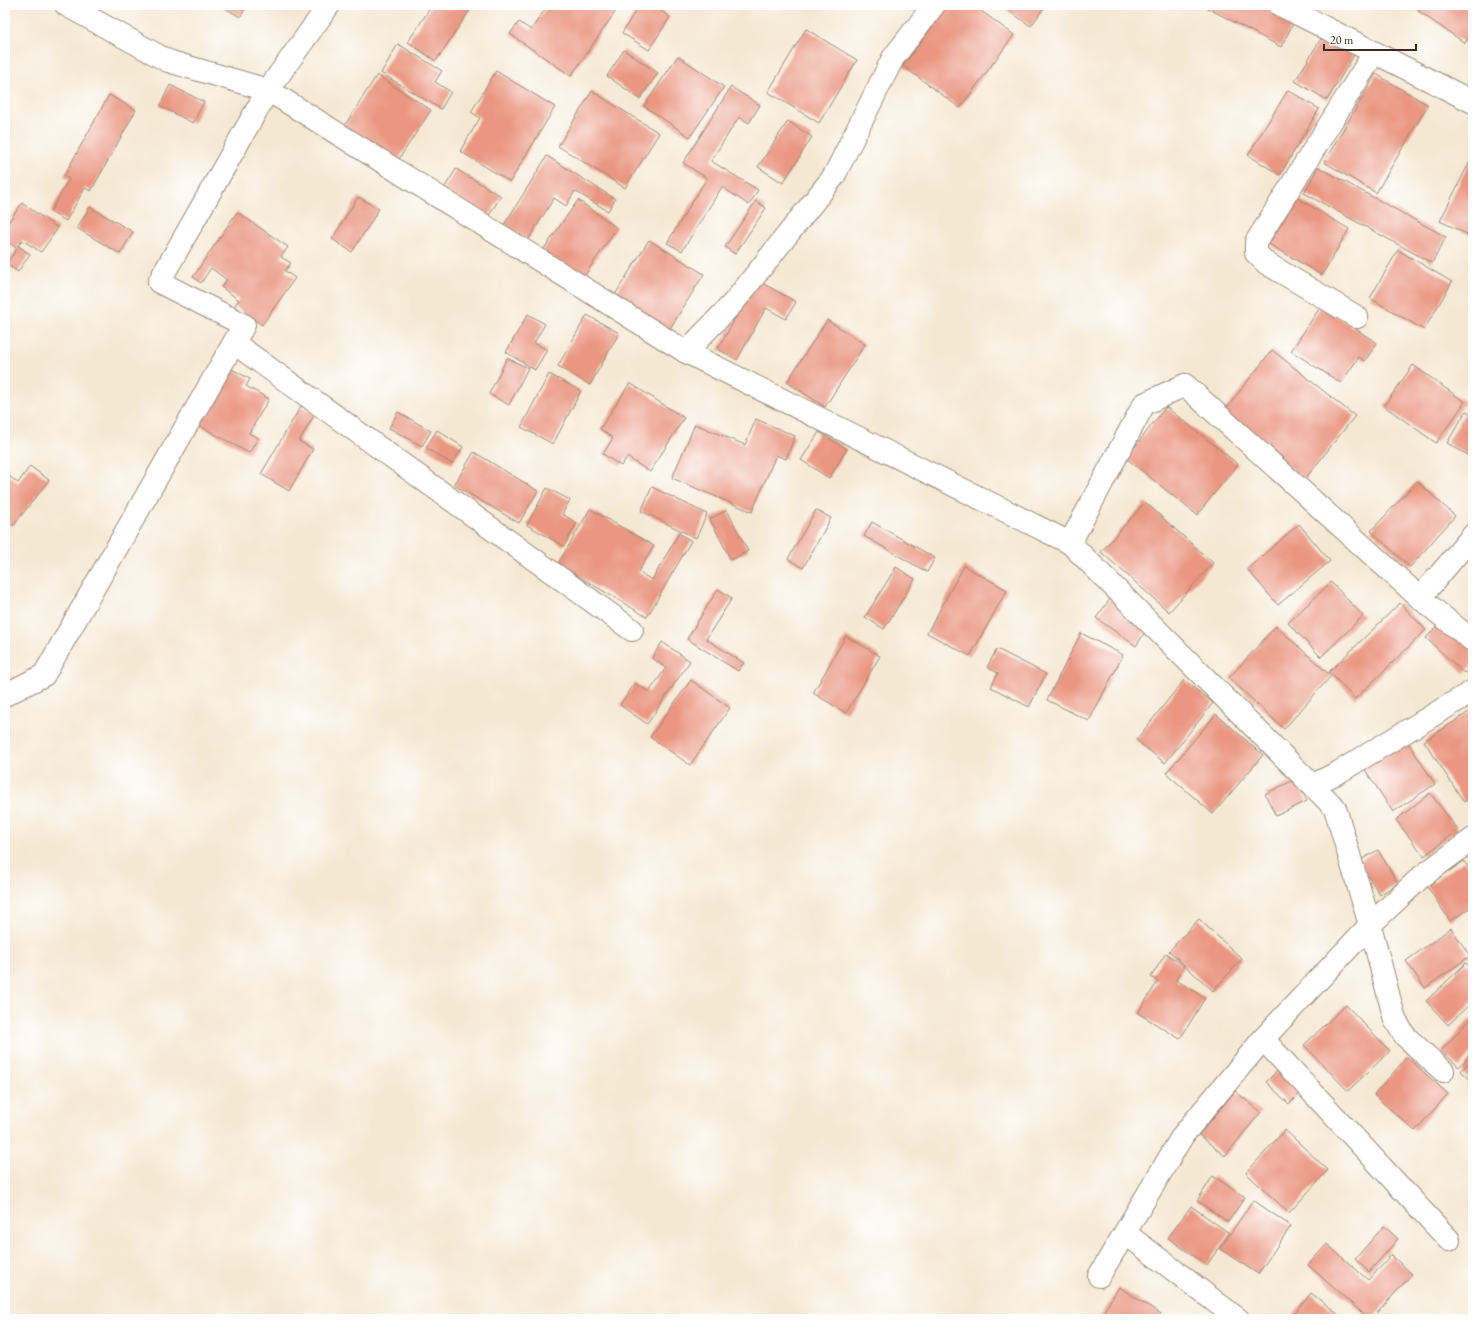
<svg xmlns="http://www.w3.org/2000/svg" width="1478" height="1324" font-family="'EB Garamond',serif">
  <rect width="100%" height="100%" fill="#fff"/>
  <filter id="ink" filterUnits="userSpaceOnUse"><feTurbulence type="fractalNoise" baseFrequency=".025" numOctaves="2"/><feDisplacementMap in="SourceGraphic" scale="8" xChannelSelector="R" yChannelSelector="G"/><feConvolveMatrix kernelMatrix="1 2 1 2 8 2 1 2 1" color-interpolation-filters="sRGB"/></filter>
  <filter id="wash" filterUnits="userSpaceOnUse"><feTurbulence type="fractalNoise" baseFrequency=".012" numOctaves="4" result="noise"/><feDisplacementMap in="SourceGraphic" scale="16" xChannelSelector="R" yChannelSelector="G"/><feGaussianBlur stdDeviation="0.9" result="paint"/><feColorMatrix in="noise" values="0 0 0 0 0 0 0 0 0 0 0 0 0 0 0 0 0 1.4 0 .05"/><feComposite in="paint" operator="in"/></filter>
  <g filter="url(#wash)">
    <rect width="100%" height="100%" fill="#f5e8d3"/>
    <g id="blocks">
      <!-- building -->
      <g fill="#ea9681">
        <path d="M 220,5 L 248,5 L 240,17 Z"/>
        <path d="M 432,5 L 473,5 L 436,61 L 408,42 Z"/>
        <path d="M 548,5 L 620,5 L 571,76 L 510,34 L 519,22 L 531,30 Z"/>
        <path d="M 639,5 L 652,5 L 670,17 L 649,50 L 622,33 Z"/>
        <path d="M 948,5 L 973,5 L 1014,35 L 960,108 L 903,66 Z"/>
        <path d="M 1000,5 L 1046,5 L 1031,26 Z"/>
        <path d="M 1202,5 L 1262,5 L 1294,22 L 1281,47 Z"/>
        <path d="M 1422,5 L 1473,5 L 1473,31 L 1465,43 L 1418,11 Z"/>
        <path d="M 806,29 L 857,60 L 819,123 L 768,92 Z"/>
        <path d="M 1325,32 L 1357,50 L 1327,100 L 1295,81 Z"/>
        <path d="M 398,44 L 442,71 L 435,82 L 451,92 L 441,109 L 381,73 Z"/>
        <path d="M 624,50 L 658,73 L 640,99 L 607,76 Z"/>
        <path d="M 678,56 L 724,87 L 690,137 L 644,106 Z"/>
        <path d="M 496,71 L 555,107 L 510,182 L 460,151 L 480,118 L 471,112 Z"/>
        <path d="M 1376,74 L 1428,105 L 1376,193 L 1324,162 Z"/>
        <path d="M 377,75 L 431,110 L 397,162 L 343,128 Z"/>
        <path d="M 170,85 L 204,102 L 193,123 L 160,106 Z"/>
        <path d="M 731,87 L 760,105 L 749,123 L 739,117 L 711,161 L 758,190 L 749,205 L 722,187 L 682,251 L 667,243 L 707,178 L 683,163 Z"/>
        <path d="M 1288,90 L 1319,109 L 1280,175 L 1248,155 Z"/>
        <path d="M 592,91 L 659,133 L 625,188 L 558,146 Z"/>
        <path d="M 109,95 L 136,110 L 91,191 L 85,188 L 66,221 L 50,212 L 69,179 L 64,176 Z"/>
        <path d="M 788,121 L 812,137 L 783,183 L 758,167 Z"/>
        <path d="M 1473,155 L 1473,237 L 1440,221 Z"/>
        <path d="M 547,156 L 615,199 L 608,211 L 575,191 L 566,206 L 554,198 L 528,240 L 504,225 Z"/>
        <path d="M 1318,167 L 1446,237 L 1432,263 L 1304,193 Z"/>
        <path d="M 456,169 L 501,196 L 488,217 L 443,190 Z"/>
        <path d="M 358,197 L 379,209 L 352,252 L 332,239 Z"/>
        <path d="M 1297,198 L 1349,229 L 1322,275 L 1269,244 Z"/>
        <path d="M 578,200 L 617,228 L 581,281 L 541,253 Z"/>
        <path d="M 756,201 L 766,208 L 735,254 L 725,247 Z"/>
        <path d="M 22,203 L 58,228 L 41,252 L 22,240 L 18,246 L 30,254 L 18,272 L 6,264 L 17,249 L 5,240 L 5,227 Z"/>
        <path d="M 90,207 L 133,232 L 120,254 L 77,228 Z"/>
        <path d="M 237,212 L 288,247 L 281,257 L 291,263 L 285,271 L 295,278 L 262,325 L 234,306 L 239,300 L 221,287 L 227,280 L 211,268 L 201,283 L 193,277 Z"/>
        <path d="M 649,240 L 704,274 L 666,335 L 611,301 Z"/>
        <path d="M 1398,250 L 1452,282 L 1424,330 L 1370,298 Z"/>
        <path d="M 757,280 L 796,302 L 786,319 L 766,308 L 737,360 L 718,349 Z"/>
        <path d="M 1321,306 L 1377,343 L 1365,361 L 1359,357 L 1341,383 L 1291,351 Z"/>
        <path d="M 528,314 L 545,324 L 534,343 L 547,350 L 535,370 L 506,352 Z"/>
        <path d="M 587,315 L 619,333 L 590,385 L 558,366 Z"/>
        <path d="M 827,320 L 865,344 L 825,407 L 787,382 Z"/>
        <path d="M 1272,350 L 1355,416 L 1305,479 L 1222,414 Z"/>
        <path d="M 507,358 L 528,368 L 509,405 L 489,394 Z"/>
        <path d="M 1413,365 L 1465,402 L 1436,443 L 1384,406 Z"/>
        <path d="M 230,368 L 250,379 L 246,386 L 269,399 L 249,433 L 258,438 L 249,453 L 198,425 Z"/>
        <path d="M 549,374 L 581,391 L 553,444 L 521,427 Z"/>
        <path d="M 630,383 L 684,418 L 650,472 L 627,457 L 621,466 L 603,454 L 613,438 L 600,429 Z"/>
        <path d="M 301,406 L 315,414 L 299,441 L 313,449 L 289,491 L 261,474 Z"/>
        <path d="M 1166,407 L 1238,464 L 1197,515 L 1126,458 Z"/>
        <path d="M 1466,411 L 1473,415 L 1473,458 L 1447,443 Z"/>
        <path d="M 398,412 L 431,431 L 422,446 L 389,428 Z"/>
        <path d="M 756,419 L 795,436 L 786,459 L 776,455 L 752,512 L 672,478 L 695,424 L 745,445 Z"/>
        <path d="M 437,430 L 463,447 L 452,464 L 426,448 Z"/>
        <path d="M 819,432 L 847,449 L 829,478 L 801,460 Z"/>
        <path d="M 474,452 L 538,491 L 519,523 L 454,485 Z"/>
        <path d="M 30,466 L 49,480 L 13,526 L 5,520 L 5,473 L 18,483 Z"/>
        <path d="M 1417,481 L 1455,516 L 1410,567 L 1371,531 Z"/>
        <path d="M 652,487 L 707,514 L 696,538 L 641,511 Z"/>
        <path d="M 547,488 L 570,500 L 562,514 L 577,523 L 564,546 L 527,525 Z"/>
        <path d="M 1145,502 L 1213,563 L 1169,612 L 1101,552 Z"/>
        <path d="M 590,509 L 654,546 L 638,572 L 652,580 L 679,533 L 691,541 L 647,617 L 558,564 Z"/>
        <path d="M 727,510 L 748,551 L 731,560 L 710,519 Z"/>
        <path d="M 816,510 L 831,518 L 803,568 L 788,559 Z"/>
        <path d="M 872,522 L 935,558 L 927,572 L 864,536 Z"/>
        <path d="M 1299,524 L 1330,561 L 1278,605 L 1247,569 Z"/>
        <path d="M 964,566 L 1007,590 L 970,656 L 927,633 Z"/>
        <path d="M 896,567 L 915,579 L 884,629 L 865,617 Z"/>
        <path d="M 1331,582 L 1363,616 L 1321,657 L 1288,623 Z"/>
        <path d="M 718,589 L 732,598 L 706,639 L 744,663 L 738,671 L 687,639 Z"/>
        <path d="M 1110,599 L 1149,626 L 1136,646 L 1096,618 Z"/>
        <path d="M 1400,603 L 1426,630 L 1355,699 L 1329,672 Z"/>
        <path d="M 1442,620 L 1473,648 L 1473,664 L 1464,673 L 1426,638 Z"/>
        <path d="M 1276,626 L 1331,676 L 1284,729 L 1229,678 Z"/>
        <path d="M 1081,633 L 1123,655 L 1089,721 L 1047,700 Z"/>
        <path d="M 846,636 L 880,656 L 846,713 L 813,693 Z"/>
        <path d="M 662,642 L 690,661 L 647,724 L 620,705 L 635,683 L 649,692 L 666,668 L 652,658 Z"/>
        <path d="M 997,649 L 1046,674 L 1029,707 L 991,687 L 998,673 L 987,667 Z"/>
        <path d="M 691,680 L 730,708 L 690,765 L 650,737 Z"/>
        <path d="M 1184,680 L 1213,703 L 1165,763 L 1136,740 Z"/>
        <path d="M 1472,710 L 1473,711 L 1473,796 L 1464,802 L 1424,741 Z"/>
        <path d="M 1216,714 L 1263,755 L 1213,814 L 1166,773 Z"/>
        <path d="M 1407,741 L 1435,784 L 1393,812 L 1364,768 Z"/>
        <path d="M 1296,779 L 1307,801 L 1276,816 L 1265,794 Z"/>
        <path d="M 1430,793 L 1458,830 L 1424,856 L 1396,820 Z"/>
        <path d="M 1378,850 L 1398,883 L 1380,895 L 1359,861 Z"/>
        <path d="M 1464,861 L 1473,874 L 1473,906 L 1450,921 L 1427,886 Z"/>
        <path d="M 1199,919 L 1242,959 L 1213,991 L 1169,951 Z"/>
        <path d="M 1451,928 L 1470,956 L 1425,988 L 1406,961 Z"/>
        <path d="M 1166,953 L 1184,966 L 1176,980 L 1205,998 L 1180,1039 L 1138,1013 L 1158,981 L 1151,977 Z"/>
        <path d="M 1466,963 L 1473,971 L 1473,1001 L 1448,1025 L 1426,1001 Z"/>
        <path d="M 1346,1005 L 1390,1051 L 1348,1091 L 1304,1045 Z"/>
        <path d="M 1470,1019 L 1473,1022 L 1473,1052 L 1459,1067 L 1441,1051 Z"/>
        <path d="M 1407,1057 L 1448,1094 L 1415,1131 L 1374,1095 Z"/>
        <path d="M 1473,1057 L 1473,1082 L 1461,1071 Z"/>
        <path d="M 1279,1069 L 1302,1091 L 1289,1104 L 1266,1082 Z"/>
        <path d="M 1235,1091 L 1261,1112 L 1225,1156 L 1199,1135 Z"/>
        <path d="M 1285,1130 L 1328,1170 L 1289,1213 L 1246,1173 Z"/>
        <path d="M 1213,1176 L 1245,1197 L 1228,1222 L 1197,1201 Z"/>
        <path d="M 1253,1200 L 1291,1226 L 1258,1274 L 1220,1249 Z"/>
        <path d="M 1191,1206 L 1229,1233 L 1207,1265 L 1168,1238 Z"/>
        <path d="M 1384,1226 L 1398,1239 L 1369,1272 L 1355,1259 Z"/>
        <path d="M 1327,1244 L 1368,1280 L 1391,1255 L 1412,1274 L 1372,1319 L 1369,1319 L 1308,1265 Z"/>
        <path d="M 1119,1287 L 1161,1314 L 1157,1319 L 1099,1319 Z"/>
        <path d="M 1311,1293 L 1344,1319 L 1295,1319 L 1292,1317 Z"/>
      </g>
    </g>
  </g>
  <g filter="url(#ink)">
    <use href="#blocks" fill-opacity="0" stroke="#988978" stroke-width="1"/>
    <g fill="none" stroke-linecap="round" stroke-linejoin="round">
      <defs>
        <g id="minor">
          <path d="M 66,5 L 168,61 L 268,90 L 686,352 L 734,302 L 834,176 L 893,58 L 934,5"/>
          <path d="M 1280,5 L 1473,102"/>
          <path d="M 1357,317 L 1266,263 L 1256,253 L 1256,242 L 1374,53"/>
          <path d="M 234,343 L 632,630"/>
          <path d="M 686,352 L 1070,543"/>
          <path d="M 1420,598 L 1473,535"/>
          <path d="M 5,695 L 44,675 L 244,325 L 159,282 L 268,90 L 329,5"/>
          <path d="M 1313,785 L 1339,772 L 1473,691"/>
          <path d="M 1263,1039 L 1449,1240"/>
          <path d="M 1443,1071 L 1405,1036 L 1395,1020 L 1370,925 L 1335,808 L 1070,543 L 1144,404 L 1185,385 L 1420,598 L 1473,641"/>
          <path d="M 1125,1233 L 1238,1319"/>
          <path d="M 1099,1276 L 1183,1135 L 1263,1039 L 1370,925 L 1421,877 L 1473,839"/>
        </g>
      </defs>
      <!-- minor casing -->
      <use href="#minor" stroke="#988978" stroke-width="24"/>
      <!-- minor -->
      <use href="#minor" stroke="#fff" stroke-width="22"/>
    </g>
  </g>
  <!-- margin -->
  <rect width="1478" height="1324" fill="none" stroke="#fff" stroke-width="20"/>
  <!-- scale -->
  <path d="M1324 44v6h92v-6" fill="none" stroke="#3b2a1e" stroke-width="2"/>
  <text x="1330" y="44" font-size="12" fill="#3b2a1e" stroke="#ffffff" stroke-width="3" paint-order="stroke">20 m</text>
</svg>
